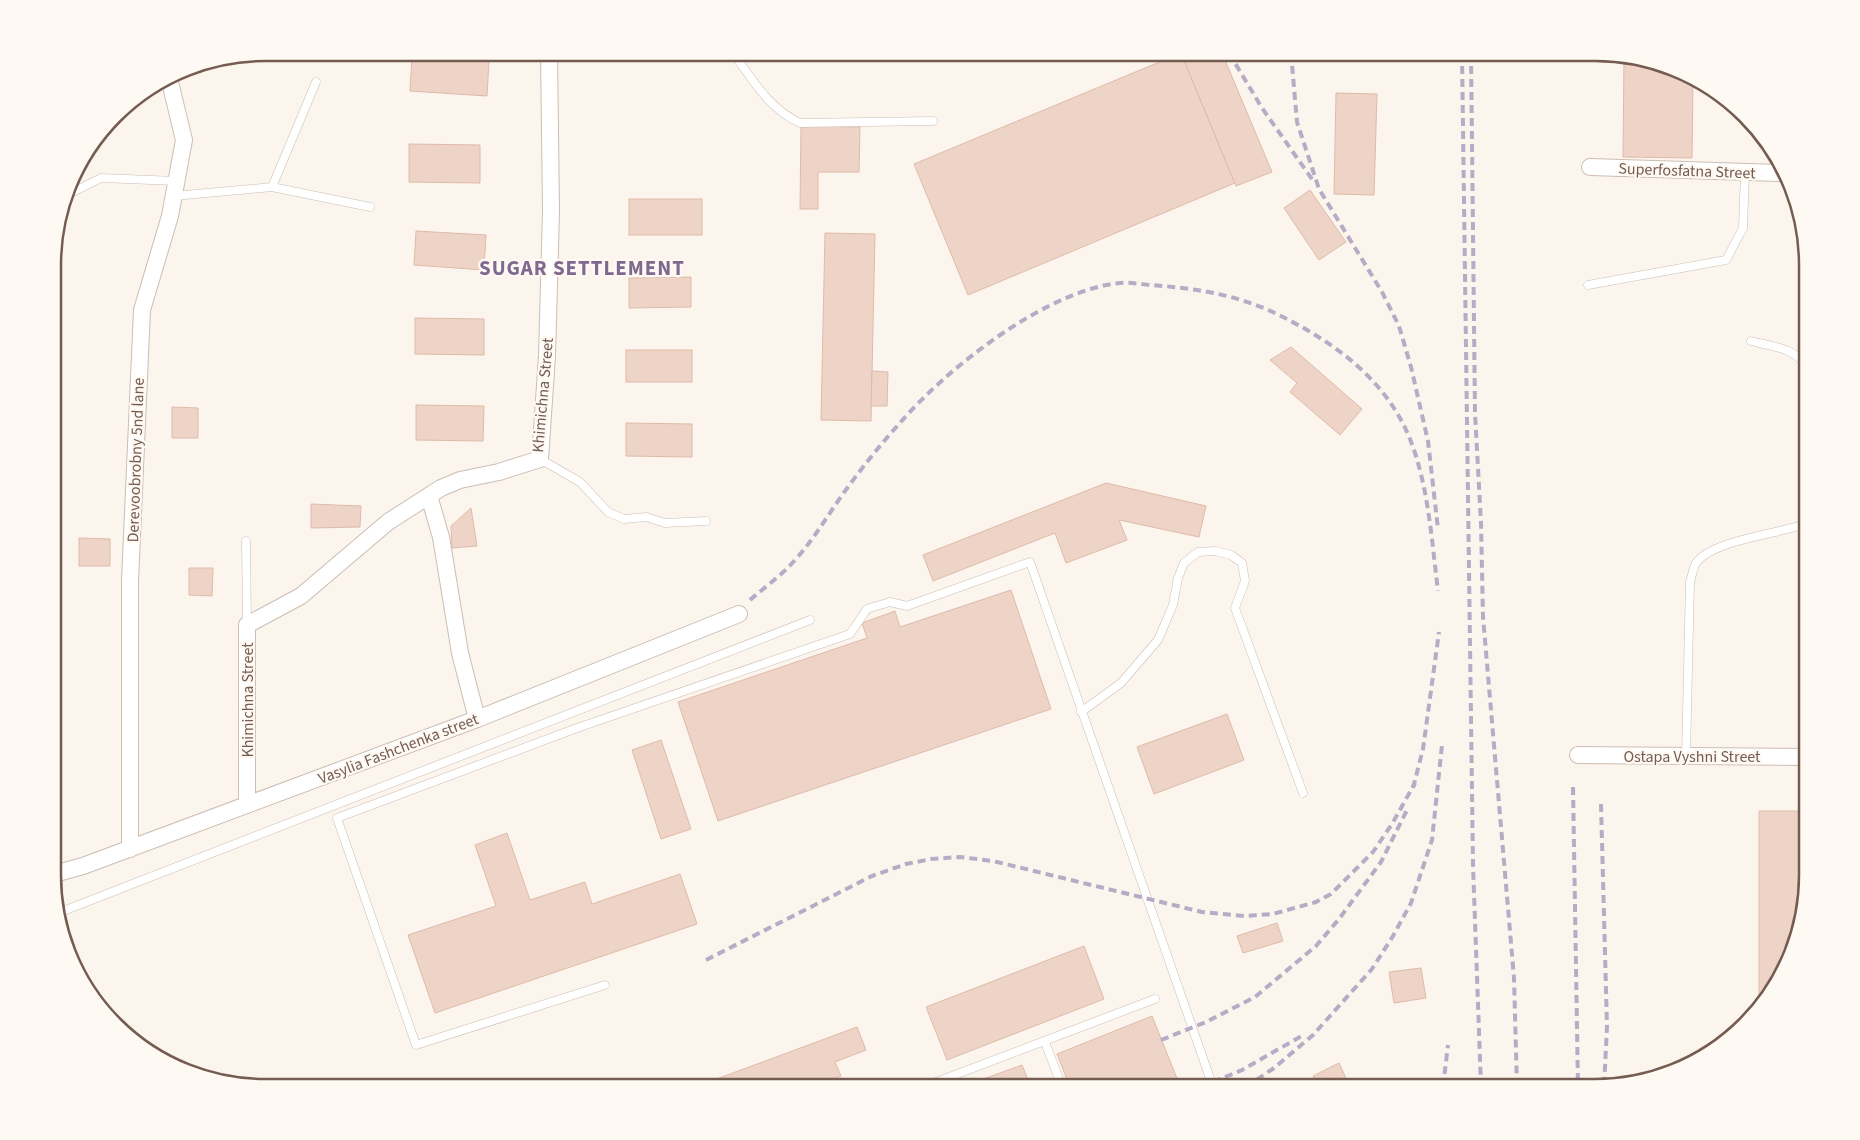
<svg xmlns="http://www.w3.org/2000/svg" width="1860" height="1140" font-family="'Source Sans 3',sans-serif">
  <rect width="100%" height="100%" fill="#fbf5ed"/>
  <!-- building -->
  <g fill="#eed4c7" stroke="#dfbaa9">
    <path d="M 1181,53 L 1235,183 L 968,295 L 914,164 Z"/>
    <path d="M 1181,53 L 1222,53 L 1272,172 L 1236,186 Z"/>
    <path d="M 412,56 L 489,61 L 487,96 L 410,91 Z"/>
    <path d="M 1624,56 L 1650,60 L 1693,77 L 1692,158 L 1623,157 Z"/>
    <path d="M 1336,93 L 1377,94 L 1374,195 L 1334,194 Z"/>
    <path d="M 801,126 L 860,127 L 859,172 L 818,172 L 818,209 L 800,209 Z"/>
    <path d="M 409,144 L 480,145 L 480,183 L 409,182 Z"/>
    <path d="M 1310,190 L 1346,242 L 1319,260 L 1284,208 Z"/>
    <rect x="629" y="199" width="73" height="36"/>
    <path d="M 416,231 L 486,235 L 484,270 L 414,265 Z"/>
    <path d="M 825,233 L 875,234 L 871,421 L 821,420 Z"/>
    <path d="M 691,277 L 691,307 L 629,308 L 629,278 Z"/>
    <path d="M 415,318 L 484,319 L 484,355 L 415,354 Z"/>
    <path d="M 1291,347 L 1362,409 L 1340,435 L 1290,392 L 1297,383 L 1270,360 Z"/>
    <rect x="626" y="350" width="66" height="32"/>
    <path d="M 872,371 L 888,372 L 887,406 L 871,406 Z"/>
    <path d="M 416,405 L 484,406 L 483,441 L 416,440 Z"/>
    <path d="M 172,407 L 198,408 L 198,438 L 172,438 Z"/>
    <path d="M 626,423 L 692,424 L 692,457 L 626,456 Z"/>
    <path d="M 1106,483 L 1206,506 L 1199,537 L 1119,520 L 1127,540 L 1066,563 L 1055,533 L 933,581 L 923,555 Z"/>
    <path d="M 311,504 L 361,506 L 360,527 L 311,528 Z"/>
    <path d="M 471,508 L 477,546 L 452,548 L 451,526 Z"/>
    <path d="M 79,538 L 110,539 L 110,566 L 79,566 Z"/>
    <path d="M 189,568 L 213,568 L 212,596 L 189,595 Z"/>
    <path d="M 1011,590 L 1051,709 L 718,821 L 678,702 L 867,638 L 862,623 L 895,611 L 900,627 Z"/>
    <path d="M 1227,714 L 1244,760 L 1154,794 L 1137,747 Z"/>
    <path d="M 661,740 L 691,829 L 661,839 L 632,750 Z"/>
    <rect x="1805" y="782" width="2" height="29"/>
    <path d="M 1759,811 L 1807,811 L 1807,889 L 1779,982 L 1759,1007 Z"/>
    <path d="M 507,833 L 530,900 L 585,882 L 592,904 L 680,874 L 697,924 L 435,1013 L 408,935 L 496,906 L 475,845 Z"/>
    <path d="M 1277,923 L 1283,941 L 1243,953 L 1237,936 Z"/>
    <path d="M 1084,946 L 1104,999 L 947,1060 L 926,1007 Z"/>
    <path d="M 1421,968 L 1426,998 L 1394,1003 L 1389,972 Z"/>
    <path d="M 1152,1016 L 1178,1081 L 1161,1087 L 1070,1087 L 1057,1054 Z"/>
    <path d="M 857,1027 L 866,1050 L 835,1062 L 841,1076 L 811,1087 L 695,1087 Z"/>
    <path d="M 1339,1063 L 1350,1087 L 1318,1087 L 1313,1076 Z"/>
    <path d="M 1022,1065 L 1031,1087 L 961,1087 Z"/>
  </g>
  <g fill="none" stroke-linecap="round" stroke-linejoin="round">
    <defs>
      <g id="lane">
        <path d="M 733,53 C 753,80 768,108 800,123 L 933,121"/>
        <path d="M 316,82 L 272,187 L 370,207"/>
        <path d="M 67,195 L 101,178 L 177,181"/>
        <path d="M 174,196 L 272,187"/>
        <path d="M 1588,285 L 1726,260 L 1743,228 L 1745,172"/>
        <path d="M 1751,341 C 1769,346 1799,348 1806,368 C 1808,374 1807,382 1807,388"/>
        <path d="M 540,459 L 580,482 L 608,512 L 624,519 L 646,517 L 665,523 L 706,521"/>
        <path d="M 246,541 L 247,625"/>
        <path d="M 1081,712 L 1121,683 L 1158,640 L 1173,605 L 1178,578 L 1184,563 L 1198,552 L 1215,551 L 1231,555 L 1242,563 L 1245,581 L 1235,608 L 1303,793"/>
        <path d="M 1686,756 L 1690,582 C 1692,576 1693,568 1696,563 C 1712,540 1778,534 1805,524 L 1807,521"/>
        <path d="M 58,913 L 810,620"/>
        <path d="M 605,985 L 416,1045 L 337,818 L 577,728 L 850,634 L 867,609 L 890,602 L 907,606 L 1030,562 L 1213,1087"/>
        <path d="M 1045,1042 L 1062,1087"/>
        <path d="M 923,1087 L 1155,999"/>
      </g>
      <g id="street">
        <path d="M 1590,167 L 1783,173"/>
        <path d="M 429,496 L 441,537 L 460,653 L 477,719"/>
        <path d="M 1578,755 L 1807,757"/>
        <path d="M 247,805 L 247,625 L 301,596 L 388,522 L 441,488 L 460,480 L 499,472 L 540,459 L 547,356 L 551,211 L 549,53"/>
        <path d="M 130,849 L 130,581 L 142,310 L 170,216 L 184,140 L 169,78"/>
        <path d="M 54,874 L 83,866 L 477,719 L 739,614"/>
      </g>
    </defs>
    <!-- lane casing -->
    <use href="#lane" stroke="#cdbdb3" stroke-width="9"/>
    <!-- street casing -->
    <use href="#street" stroke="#cdbdb3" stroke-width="18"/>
    <!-- lane -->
    <use href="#lane" stroke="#fff" stroke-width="8"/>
    <!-- street -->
    <use href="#street" stroke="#fff" stroke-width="16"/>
    <!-- rail -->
    <g stroke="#b7abc5" stroke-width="4" stroke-dasharray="8 5" stroke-linecap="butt">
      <path d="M 1229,53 L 1262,108 L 1314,182"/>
      <path d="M 1291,53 L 1297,122 L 1319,189 L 1382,292 L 1399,326 L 1411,367 L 1428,441 L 1438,529"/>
      <path d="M 1462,53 L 1473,865 L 1481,1087"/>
      <path d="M 1471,53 L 1475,413 L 1481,523 L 1483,617 L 1514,978 L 1517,1087"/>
      <path d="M 750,600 C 765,587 782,575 795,560 C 816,537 830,511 848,487 C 864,465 881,444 899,424 C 946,369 1046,290 1120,283 C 1130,282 1140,284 1150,285 C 1195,288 1240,295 1281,316 C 1339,345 1391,384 1413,447 C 1429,493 1432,543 1438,591"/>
      <path d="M 1573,787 L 1578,1087"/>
      <path d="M 1413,788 L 1423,749 L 1439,632"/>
      <path d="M 1601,804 L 1607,1027 L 1604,1087"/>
      <path d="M 706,960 L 872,876 L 906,864 L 931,859 L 960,857 L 993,861 L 1202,912 L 1244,916 L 1273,914 L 1316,902 L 1331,894 L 1373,852 L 1392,824 L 1415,783"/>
      <path d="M 1161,1040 L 1206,1022 L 1255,997 L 1316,946 L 1339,919 L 1381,862 L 1408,808"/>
      <path d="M 1201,1087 L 1242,1070 L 1305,1034"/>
      <path d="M 1246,1087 L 1274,1068 L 1313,1035 L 1372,969 L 1393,936 L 1411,903 L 1432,840 L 1442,745"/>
      <path d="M 1443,1087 L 1448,1045"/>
    </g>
  </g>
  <g text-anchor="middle" stroke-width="4.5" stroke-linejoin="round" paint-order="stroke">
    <!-- street labels -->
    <g font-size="16" fill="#755c51" stroke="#fef9f3">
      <text transform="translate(1687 170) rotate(2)" y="6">Superfosfatna Street</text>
      <text transform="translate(542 395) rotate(-85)" y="6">Khimichna Street</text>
      <text transform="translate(135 460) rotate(-88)" y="6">Derevoobrobny 5nd lane</text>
      <text transform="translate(247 700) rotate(-90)" y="6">Khimichna Street</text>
      <text transform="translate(398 748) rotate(-21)" y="6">Vasylia Fashchenka street</text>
      <text x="1692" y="762">Ostapa Vyshni Street</text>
    </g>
    <!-- district labels -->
    <g font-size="21" font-weight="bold" letter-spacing="1" fill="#80698f" stroke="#fef9f3">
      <text x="582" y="275">SUGAR SETTLEMENT</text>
    </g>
  </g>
  <!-- crop -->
  <path d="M0 0H1860V1140H0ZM265 61H1595A204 204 0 0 1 1799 265V875A204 204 0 0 1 1595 1079H265A204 204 0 0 1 61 875V265A204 204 0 0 1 265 61Z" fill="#fef9f3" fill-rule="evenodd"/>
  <path fill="none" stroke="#755c51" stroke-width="2.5" d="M265 61H1595A204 204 0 0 1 1799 265V875A204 204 0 0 1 1595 1079H265A204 204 0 0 1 61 875V265A204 204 0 0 1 265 61Z"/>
</svg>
